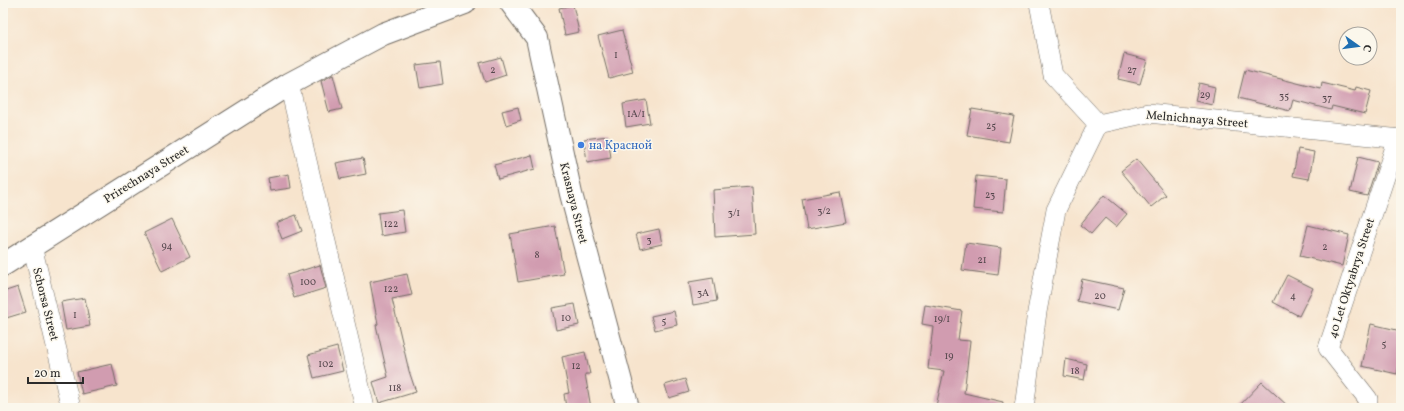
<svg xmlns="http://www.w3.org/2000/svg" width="1404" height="411" font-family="Vollkorn,serif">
  <rect width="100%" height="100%" fill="#fbf7ec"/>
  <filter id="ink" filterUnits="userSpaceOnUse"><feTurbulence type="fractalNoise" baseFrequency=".025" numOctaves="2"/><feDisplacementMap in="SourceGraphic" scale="8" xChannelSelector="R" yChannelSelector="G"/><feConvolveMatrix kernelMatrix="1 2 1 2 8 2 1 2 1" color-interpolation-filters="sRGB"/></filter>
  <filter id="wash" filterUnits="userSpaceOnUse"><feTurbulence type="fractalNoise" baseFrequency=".012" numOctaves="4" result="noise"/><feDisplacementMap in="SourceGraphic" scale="16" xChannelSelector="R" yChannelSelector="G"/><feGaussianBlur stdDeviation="0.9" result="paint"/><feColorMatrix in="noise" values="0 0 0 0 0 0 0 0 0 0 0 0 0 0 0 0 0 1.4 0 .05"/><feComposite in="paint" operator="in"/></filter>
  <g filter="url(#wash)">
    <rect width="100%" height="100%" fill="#f7e4cd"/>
    <g id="blocks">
      <!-- building -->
      <g fill="#d19cb0">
        <path d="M 573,5 L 579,32 L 565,35 L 559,8 Z"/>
        <path d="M 622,30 L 633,72 L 609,78 L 598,36 Z"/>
        <path d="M 1124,54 L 1147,60 L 1140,84 L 1118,79 Z"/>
        <path d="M 501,57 L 506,75 L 485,82 L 479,63 Z"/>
        <path d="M 440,62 L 443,84 L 420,88 L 416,65 Z"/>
        <path d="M 1245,70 L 1321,89 L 1322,83 L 1355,91 L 1356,87 L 1371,91 L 1365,114 L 1332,106 L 1331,110 L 1293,100 L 1290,111 L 1238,98 Z"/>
        <path d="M 333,75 L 342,109 L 329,112 L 321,81 Z"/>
        <path d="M 1199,83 L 1215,87 L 1212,105 L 1195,101 Z"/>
        <path d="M 646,100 L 650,123 L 626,127 L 623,104 Z"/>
        <path d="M 518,107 L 521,120 L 506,125 L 502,111 Z"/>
        <path d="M 972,109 L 1014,116 L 1009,142 L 967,135 Z"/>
        <path d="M 608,136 L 611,158 L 587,162 L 584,139 Z"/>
        <path d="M 1298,149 L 1314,152 L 1309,179 L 1293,176 Z"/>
        <path d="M 532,155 L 535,169 L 498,179 L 494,165 Z"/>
        <path d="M 1358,157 L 1378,162 L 1367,196 L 1350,192 Z"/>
        <path d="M 363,158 L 366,174 L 340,179 L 336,163 Z"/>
        <path d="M 1136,159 L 1166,195 L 1151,207 L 1121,171 Z"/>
        <path d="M 289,174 L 291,188 L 270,191 L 268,178 Z"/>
        <path d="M 976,176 L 1006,179 L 1003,212 L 973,209 Z"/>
        <path d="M 752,187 L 755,234 L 715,237 L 713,190 Z"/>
        <path d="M 840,192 L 846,222 L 807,229 L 802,199 Z"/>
        <path d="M 1104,195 L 1127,214 L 1116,227 L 1105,218 L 1091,234 L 1080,225 Z"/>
        <path d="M 402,210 L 405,232 L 381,236 L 378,213 Z"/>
        <path d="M 296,215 L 302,231 L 282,239 L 276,223 Z"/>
        <path d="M 172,219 L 190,257 L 162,271 L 144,233 Z"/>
        <path d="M 1308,225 L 1349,235 L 1342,266 L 1300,256 Z"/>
        <path d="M 555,226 L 564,274 L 518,282 L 510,234 Z"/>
        <path d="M 659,229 L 662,244 L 640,249 L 636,234 Z"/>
        <path d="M 966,243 L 1001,248 L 998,275 L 962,270 Z"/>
        <path d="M 320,265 L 326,288 L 294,298 L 287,275 Z"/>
        <path d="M 407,274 L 412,295 L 392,299 L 409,371 L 416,392 L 379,403 L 373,382 L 388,377 L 376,325 L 378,324 L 370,282 Z"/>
        <path d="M 1287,275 L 1313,288 L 1299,316 L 1273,302 Z"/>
        <path d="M 713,278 L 717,301 L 693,305 L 689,282 Z"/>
        <path d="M 1082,279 L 1124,288 L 1118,310 L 1077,301 Z"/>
        <path d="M 18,287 L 26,312 L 3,319 L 3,292 Z"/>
        <path d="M 85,298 L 90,326 L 66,330 L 61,302 Z"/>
        <path d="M 575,304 L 579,325 L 556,330 L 552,308 Z"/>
        <path d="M 925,305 L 962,311 L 958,340 L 970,341 L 964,393 L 1003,402 L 1002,408 L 946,408 L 936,406 L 944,371 L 928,369 L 933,326 L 922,324 Z"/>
        <path d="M 674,311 L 677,325 L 655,330 L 651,316 Z"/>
        <path d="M 1371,324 L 1401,331 L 1401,355 L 1397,374 L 1362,366 Z"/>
        <path d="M 337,347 L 343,371 L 314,378 L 308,355 Z"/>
        <path d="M 585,352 L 590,374 L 585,374 L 591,408 L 566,408 L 564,394 L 569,393 L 562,357 Z"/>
        <path d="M 1066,359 L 1087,364 L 1084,380 L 1064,376 Z"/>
        <path d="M 112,364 L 117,386 L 82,394 L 77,372 Z"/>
        <path d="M 685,379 L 689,392 L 669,398 L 665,385 Z"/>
        <path d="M 1262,382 L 1290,408 L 1237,408 Z"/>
      </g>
    </g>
  </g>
  <g filter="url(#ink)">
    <use href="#blocks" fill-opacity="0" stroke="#726c64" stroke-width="1"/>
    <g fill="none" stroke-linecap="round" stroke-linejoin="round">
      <defs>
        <g id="minor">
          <path d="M 1039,3 L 1053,75 L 1098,124"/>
          <path d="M 289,84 L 365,408"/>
          <path d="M 32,246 L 71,408"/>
          <path d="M 1024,408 L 1037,312 L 1056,210 L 1098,124 L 1148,113 L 1401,139"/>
          <path d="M 1367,408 L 1368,399 L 1328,348 L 1398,138"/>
        </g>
        <g id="tertiary">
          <path d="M 511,3 L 537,38 L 571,194 L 628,408"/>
          <path d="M 3,265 L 289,84 L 383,34 L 465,3"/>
        </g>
      </defs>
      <!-- minor casing -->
      <use href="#minor" stroke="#726c64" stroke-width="20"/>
      <!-- tertiary casing -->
      <use href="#tertiary" stroke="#726c64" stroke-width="24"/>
      <!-- minor -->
      <use href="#minor" stroke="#fff" stroke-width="19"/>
      <!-- tertiary -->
      <use href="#tertiary" stroke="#fff" stroke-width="22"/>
    </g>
  </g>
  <!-- markers -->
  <circle fill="#3f7fe0" stroke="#fbf7ec" stroke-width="1.5" cx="581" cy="145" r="4"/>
  <g text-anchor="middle" stroke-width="3" stroke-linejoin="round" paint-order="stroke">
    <!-- number labels -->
    <g font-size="10" fill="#54474c">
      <text x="616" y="58">1</text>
      <text x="493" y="73">2</text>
      <text x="1132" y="73">27</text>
      <text x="1205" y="98">29</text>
      <text x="1284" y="99">35</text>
      <text x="1327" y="101">37</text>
      <text x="636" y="117">1А/1</text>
      <text x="991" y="129">25</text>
      <text x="990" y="198">23</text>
      <text x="824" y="214">3/2</text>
      <text x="734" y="216">3/1</text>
      <text x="391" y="227">122</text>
      <text x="649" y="243">3</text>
      <text x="167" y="249">94</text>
      <text x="1325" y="250">2</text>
      <text x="537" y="258">8</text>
      <text x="982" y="263">21</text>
      <text x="308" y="285">100</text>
      <text x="391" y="292">122</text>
      <text x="703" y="296">3А</text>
      <text x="1100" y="299">20</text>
      <text x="1293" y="299">4</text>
      <text x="75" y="318">1</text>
      <text x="566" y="321">10</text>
      <text x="942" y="322">19/1</text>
      <text x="664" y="324">5</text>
      <text x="1384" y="347">5</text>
      <text x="949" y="359">19</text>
      <text x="326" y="367">102</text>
      <text x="576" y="369">12</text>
      <text x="1075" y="374">18</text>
      <text x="395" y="391">118</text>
    </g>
    <!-- street labels -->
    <g font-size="12" fill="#2b2b2b" stroke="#fbf7ec">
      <text transform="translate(1197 119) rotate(5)" y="4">Melnichnaya Street</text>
      <text transform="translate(146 174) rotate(-32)" y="4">Prirechnaya Street</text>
      <text transform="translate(574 203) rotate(76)" y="4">Krasnaya Street</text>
      <text transform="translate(1351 278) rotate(-72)" y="4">40 Let Oktyabrya Street</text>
      <text transform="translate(46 304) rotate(76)" y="4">Schorsa Street</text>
    </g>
    <!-- shop labels -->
    <g font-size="12" fill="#366cbe" stroke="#fbf7ec" text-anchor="start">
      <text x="589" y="149">на Красной</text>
    </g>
  </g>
  <!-- margin -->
  <rect width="1404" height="411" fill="none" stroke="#fbf7ec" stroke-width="16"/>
  <!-- north arrow -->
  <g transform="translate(1358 46) rotate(104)"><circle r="19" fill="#fbf7ec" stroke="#a8a59f"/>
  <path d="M0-3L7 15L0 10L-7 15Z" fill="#1f6fb2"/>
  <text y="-6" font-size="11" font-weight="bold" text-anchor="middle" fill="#2b2b2b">С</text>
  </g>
  <!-- scale -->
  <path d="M28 377v6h55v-6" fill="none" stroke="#2b2b2b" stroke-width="2"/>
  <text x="34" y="377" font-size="12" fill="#2b2b2b" stroke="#fbf7ec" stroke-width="3" paint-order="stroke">20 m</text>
</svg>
